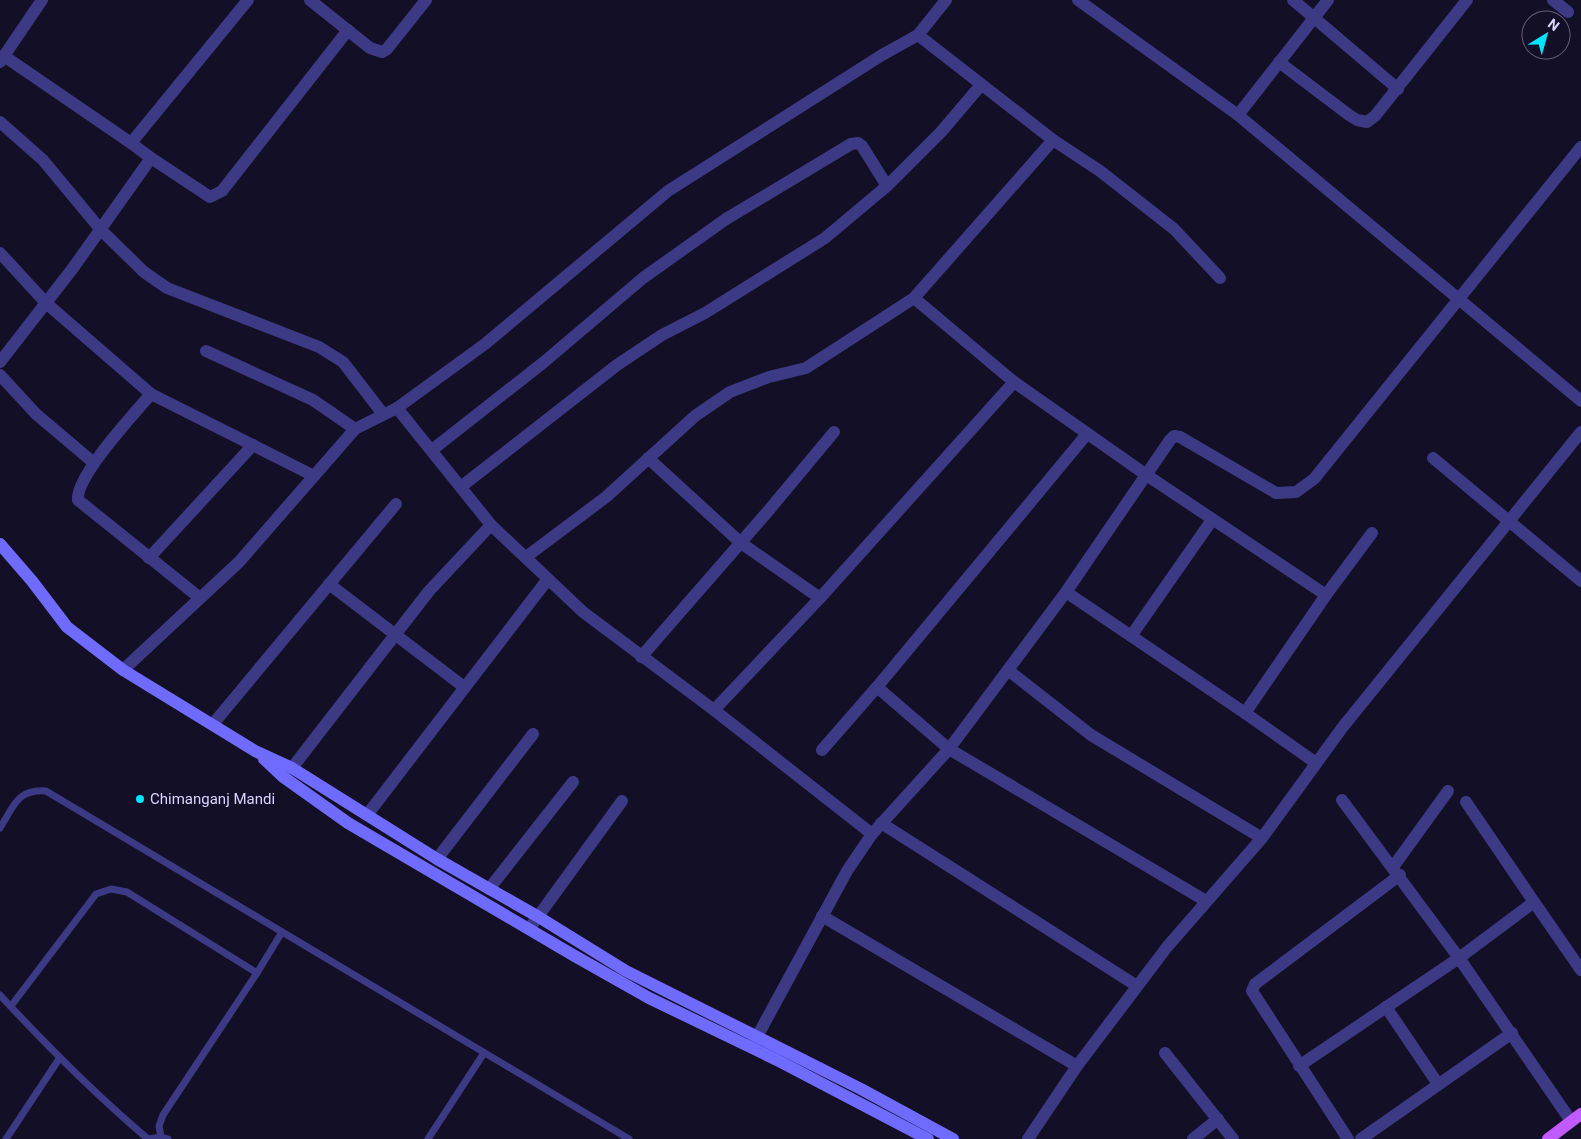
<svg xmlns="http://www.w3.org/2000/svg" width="1581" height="1139" font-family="Roboto,sans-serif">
  <rect width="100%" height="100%" fill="#130f26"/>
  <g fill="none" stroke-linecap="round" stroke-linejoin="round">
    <!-- lane -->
    <g stroke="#3d3a85" stroke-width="7">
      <path d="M 0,828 C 14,806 17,789 46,791 L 629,1139"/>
      <path d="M 257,973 L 282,932"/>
      <path d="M 0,995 C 47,1046 95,1094 148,1139"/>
      <path d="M 11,1006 L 96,894 L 111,889 L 127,892 L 257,973 L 163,1115 L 159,1126 L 161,1137"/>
      <path d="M 6,1139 L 59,1059"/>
      <path d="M 149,1139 L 161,1137 L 168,1139"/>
      <path d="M 428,1139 L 484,1053"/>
    </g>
    <!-- street -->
    <g stroke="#3d3a85" stroke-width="12">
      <path d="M 310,0 L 370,48 L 382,52 L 387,49 L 426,0"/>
      <path d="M 1078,0 L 1238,115 L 1581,401"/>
      <path d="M 1293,0 L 1398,89"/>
      <path d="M 1553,0 L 1568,12"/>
      <path d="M 4,56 L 131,143"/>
      <path d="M 0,62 L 42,0"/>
      <path d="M 1279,62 L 1349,115 L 1357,120 L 1367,122 L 1375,116 L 1467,0"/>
      <path d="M 1238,115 L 1328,0"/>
      <path d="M 0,122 L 43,160 L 101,230 L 144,272 L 167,288 L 319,347 L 343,362 L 383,414"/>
      <path d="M 1053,140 L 1100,171 L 1174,229 L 1220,278"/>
      <path d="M 151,158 L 210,197 L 222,191 L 348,30"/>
      <path d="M 0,253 L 46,303 L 151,394"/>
      <path d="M 914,298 L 1014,382 L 1145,474 L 1326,595 L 1245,713 L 1316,763"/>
      <path d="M 206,351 L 313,400 L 355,429"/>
      <path d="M 0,362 L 73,268 L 151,158 L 131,143 L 248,0"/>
      <path d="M 0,375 L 36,414 L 94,463"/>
      <path d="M 397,408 L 491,525 L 583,612 L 714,710 L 872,834"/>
      <path d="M 1087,434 L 877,687 L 949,749 L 1206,901"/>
      <path d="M 432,450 L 544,362 L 643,278 L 726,219 L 851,144 L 858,143 L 862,146 L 887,186"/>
      <path d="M 648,458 L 741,543 L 820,598"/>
      <path d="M 1433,458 L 1581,581"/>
      <path d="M 462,486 L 617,365 L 662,335 L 705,313 L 825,238 L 887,186 L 941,132 L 981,85"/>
      <path d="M 526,557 L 606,497 L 695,416 L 730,392 L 769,377 L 806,368 L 914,298 L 1053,140 L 918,35"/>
      <path d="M 149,558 L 253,445"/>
      <path d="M 329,584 L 464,687"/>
      <path d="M 1066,592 L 1245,713"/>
      <path d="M 1326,595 L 1372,533"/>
      <path d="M 200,598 L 78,500 C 75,477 134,414 151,394 L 314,476"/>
      <path d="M 1131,636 L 1212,520"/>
      <path d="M 641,657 L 769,510 L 834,432"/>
      <path d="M 123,670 L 239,562 L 355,429 L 397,408 L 485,344 L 668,191 L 882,55 L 918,35 L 946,0"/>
      <path d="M 1008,670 L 1091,735 L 1262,838"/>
      <path d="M 714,710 L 820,598 L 1014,382"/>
      <path d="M 213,724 L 396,504"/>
      <path d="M 822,750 L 877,687"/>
      <path d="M 292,768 L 429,591 L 491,525"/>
      <path d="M 1342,800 L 1459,958 L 1571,1121"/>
      <path d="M 1466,802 L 1534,902"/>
      <path d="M 367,815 L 548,579"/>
      <path d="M 881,823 L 1137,986"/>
      <path d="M 437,859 L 533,734"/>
      <path d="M 1393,867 L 1448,791"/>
      <path d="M 489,889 L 573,782"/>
      <path d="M 822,916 L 1077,1066"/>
      <path d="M 529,929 L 622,801"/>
      <path d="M 1386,1007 L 1438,1084"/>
      <path d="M 752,1046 L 847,871 L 872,834 L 949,749 L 1066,592 L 1170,440 L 1174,436 L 1180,437 L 1276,493 L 1296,492 L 1314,479 L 1581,147"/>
      <path d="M 1165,1053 L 1233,1139"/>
      <path d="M 1299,1066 L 1459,958 L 1534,902 L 1581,970"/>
      <path d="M 1028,1139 L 1077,1066 L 1167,947 L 1262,838 L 1342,728 L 1581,432"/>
      <path d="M 1193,1139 L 1218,1119"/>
      <path d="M 1348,1139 L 1252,991 L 1255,984 L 1400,875"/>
      <path d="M 1361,1139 L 1512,1033"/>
    </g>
    <!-- secondary -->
    <g stroke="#6f6bff" stroke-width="12">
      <path d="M 0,544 L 32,581 L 67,627 L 123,670 L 255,751 L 292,768 L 437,859 L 537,916 L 626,971 L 861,1089 L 953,1139"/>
      <path d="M 264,759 L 282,776 L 348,823 L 573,955 L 649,998 L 777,1060 L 928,1139"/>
    </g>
    <!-- primary -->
    <path stroke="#c25bff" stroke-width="12" d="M 1548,1139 L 1581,1114"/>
  </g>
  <!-- markers -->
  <circle fill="#00e5ff" stroke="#130f26" stroke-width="2" cx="140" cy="799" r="5"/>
  <g text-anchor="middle" stroke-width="4.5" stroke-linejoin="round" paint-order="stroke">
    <!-- poi labels -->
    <g font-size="15" fill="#d9d4ff" stroke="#130f26" text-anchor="start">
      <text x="150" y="804">Chimanganj Mandi</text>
    </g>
  </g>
  <!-- north arrow -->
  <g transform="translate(1546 35) rotate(37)"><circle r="24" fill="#130f26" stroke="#625e7d"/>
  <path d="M0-4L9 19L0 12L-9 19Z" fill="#00e5ff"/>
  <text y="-8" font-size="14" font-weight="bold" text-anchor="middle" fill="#d9d4ff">N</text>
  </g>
</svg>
